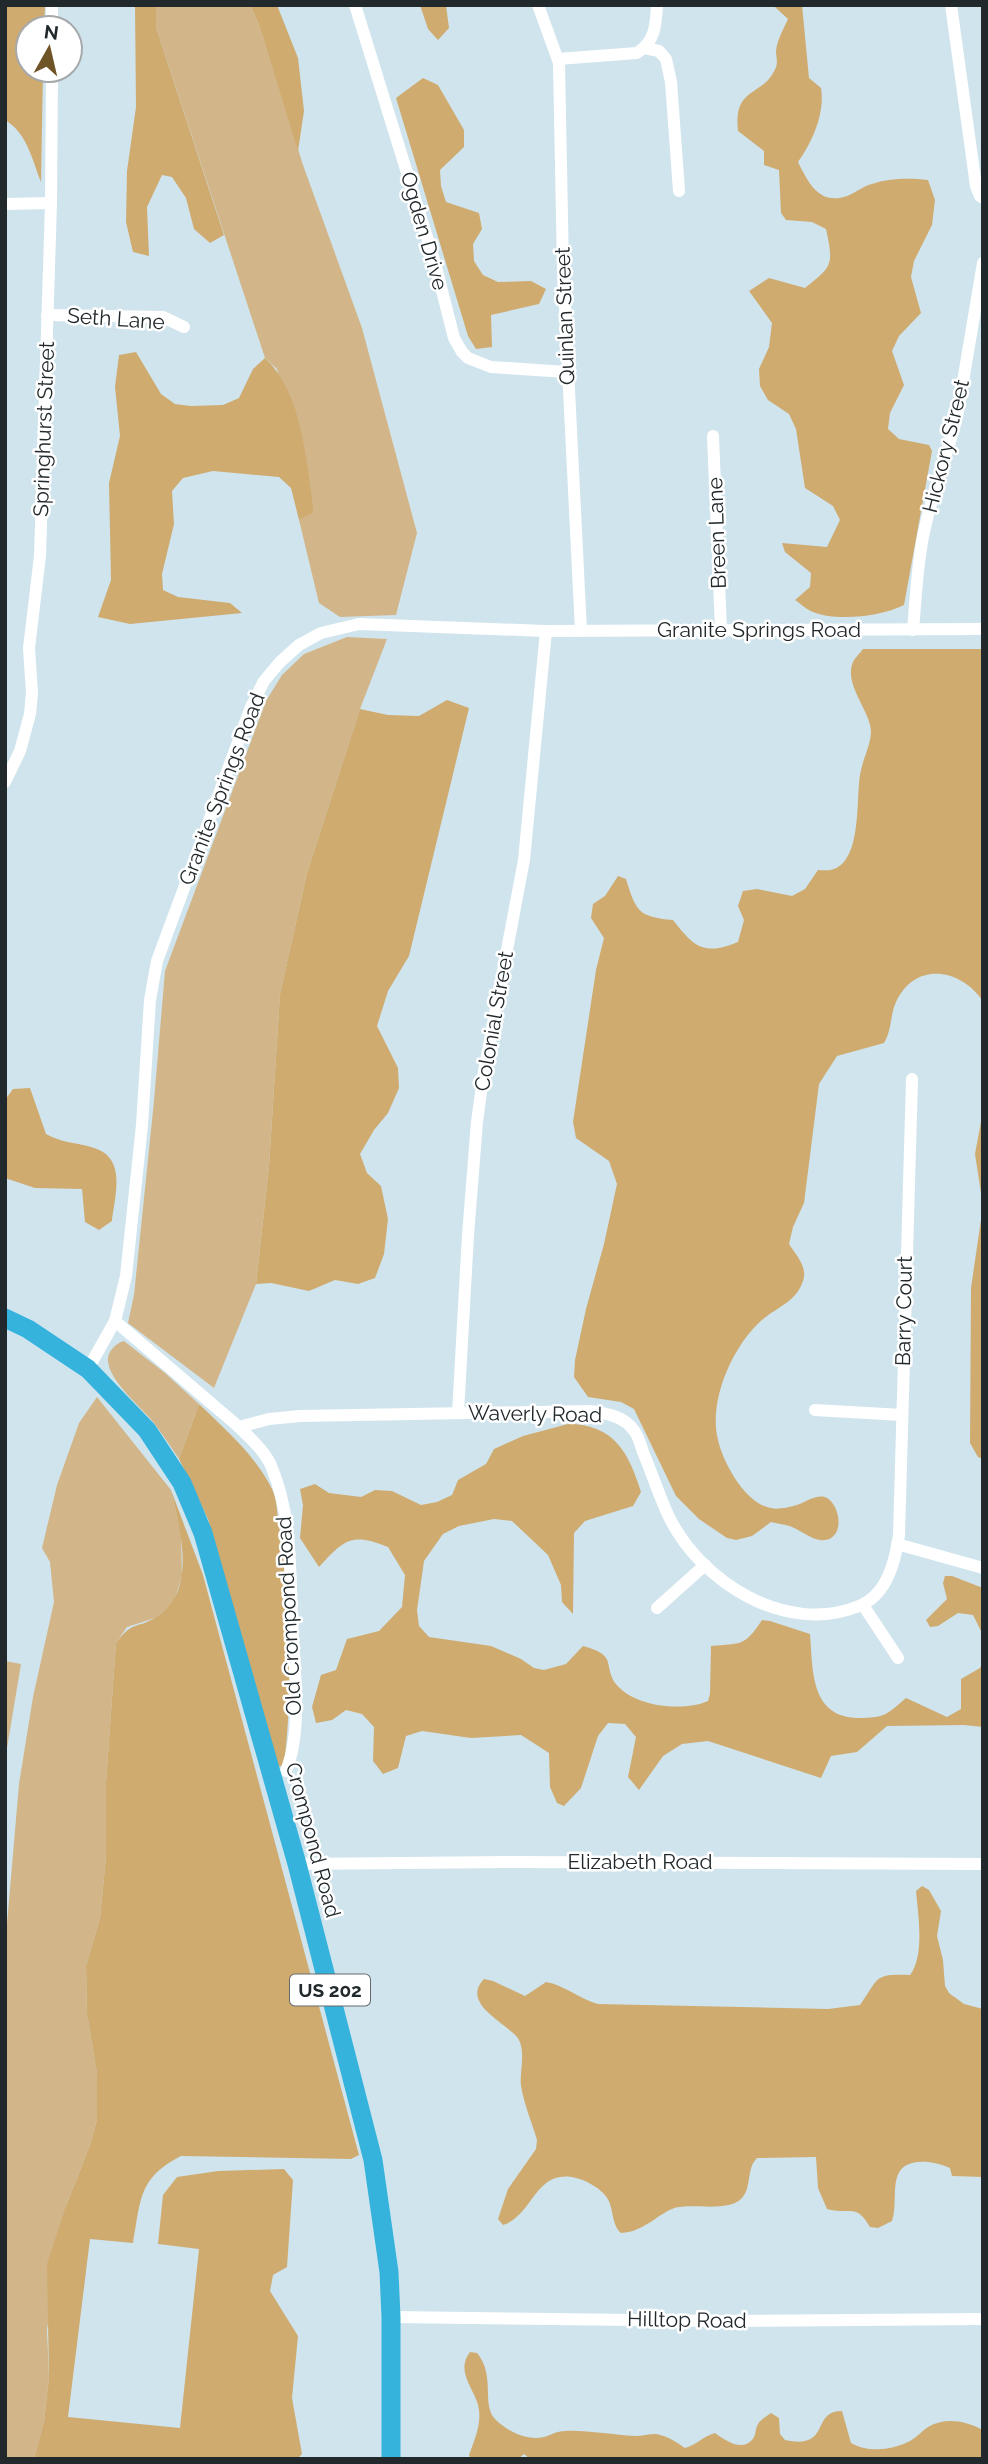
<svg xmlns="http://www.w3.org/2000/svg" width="988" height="2464" font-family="Raleway,sans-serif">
  <rect width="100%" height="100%" fill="#d0e4ed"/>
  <!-- green -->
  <g fill="#d2b689">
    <path d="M 156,5 L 250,5 L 259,25 L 303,165 L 362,328 L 417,533 L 396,615 L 340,617 L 319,603 L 299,520 L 314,511 L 277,369 L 265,358 L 156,27 Z"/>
    <path d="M 347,637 L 387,639 L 360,709 L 307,873 L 280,994 L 269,1166 L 256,1284 L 214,1388 L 128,1323 L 134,1295 L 154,1101 L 165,971 L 266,701 L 282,675 L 304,654 Z"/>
    <path d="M 124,1341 L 165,1373 L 199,1404 L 179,1459 C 171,1447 163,1435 154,1423 C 142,1408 109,1381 108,1361 C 107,1352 116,1343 124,1341 Z"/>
    <path d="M 97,1397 L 171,1490 L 181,1533 L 182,1576 L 173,1604 L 155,1618 L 127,1627 L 116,1643 L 106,1782 L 106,1856 L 100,1918 L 86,1966 L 87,2014 L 97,2074 L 97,2119 L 90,2145 L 66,2206 L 47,2330 L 49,2378 L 44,2421 L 34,2459 L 5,2459 L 5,1947 L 19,1784 L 33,1697 L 54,1602 L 50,1562 L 42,1548 L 57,1485 L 79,1423 Z"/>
    <path d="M 5,1661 L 21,1664 L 6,1754 L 5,1754 Z"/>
  </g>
  <!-- forest -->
  <g fill="#cfab70">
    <path d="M 5,5 L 45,5 L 44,28 L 28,28 L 28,70 L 43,70 L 41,182 C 32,159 27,133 5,120 Z"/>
    <path d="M 135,5 L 156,5 L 156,27 L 224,235 L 210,243 L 194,229 L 186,198 L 172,177 L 162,175 L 147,207 L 149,256 L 133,252 L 126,222 L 127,171 L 136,107 Z"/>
    <path d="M 250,5 L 277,5 L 298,58 L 304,111 L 298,151 L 259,25 Z"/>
    <path d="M 420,5 L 446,5 L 449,28 L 438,40 L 428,29 Z"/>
    <path d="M 763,5 L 802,5 L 809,78 L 821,88 C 825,113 813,141 798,162 C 808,182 819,206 847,196 C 855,193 863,186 872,184 C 889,178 910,178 928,180 L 935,200 L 932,225 L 914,261 L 911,277 L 921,313 L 899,336 L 892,351 L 904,385 L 890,413 L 888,429 L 899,439 L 929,445 L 932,451 L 904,605 C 882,616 838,622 813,612 C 807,610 801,604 795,600 L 810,587 L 811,573 L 785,552 L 782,543 L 827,547 L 840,520 L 833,506 L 805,488 L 796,429 L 789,414 L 768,400 L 760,386 L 759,369 L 769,347 L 772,323 L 749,291 L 769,278 L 805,288 C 832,266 834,266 826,229 L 812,222 L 786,220 L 781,213 L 779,170 L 764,165 L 764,151 L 738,131 C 733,85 764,98 776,67 C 778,62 776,56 776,51 C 777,40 784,28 788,19 L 775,7 Z"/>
    <path d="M 423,78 L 438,85 L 464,130 L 464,147 L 440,170 L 441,186 L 446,202 L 479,213 L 482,229 L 473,244 L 474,261 L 483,275 L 498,282 L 531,281 L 546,289 L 539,304 L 491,315 L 492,347 L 476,349 L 468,336 L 396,98 Z"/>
    <path d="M 136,352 L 161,394 L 175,404 L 191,406 L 223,405 L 239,398 L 253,369 L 265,358 C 303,393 306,463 314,512 L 299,520 L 291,488 L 279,477 L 213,471 L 183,478 L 172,491 L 174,524 L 162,574 L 163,590 L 178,597 L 230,603 L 242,613 L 130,624 L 98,617 L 111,580 L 109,483 L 120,436 L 115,387 L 119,355 Z"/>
    <path d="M 863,649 L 983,649 L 983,1001 C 960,968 915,961 896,1002 C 890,1015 892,1030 884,1043 L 837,1056 L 819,1084 L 804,1203 L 793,1227 L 789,1244 C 796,1255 808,1267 803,1281 C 796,1302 777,1307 762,1320 C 733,1345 708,1401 718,1440 C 723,1462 745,1504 771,1508 C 777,1510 790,1507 797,1505 C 806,1502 818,1493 827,1498 C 842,1507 845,1543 820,1540 C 811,1539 800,1530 792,1527 C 785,1524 778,1524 771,1522 L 752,1536 L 736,1540 L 727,1538 L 699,1519 L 676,1496 L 634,1409 L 621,1402 L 588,1397 L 574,1377 L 575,1360 L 586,1309 L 604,1244 L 617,1184 L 609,1161 L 576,1138 L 573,1122 L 596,970 L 604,938 L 591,918 L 593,904 L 605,896 L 618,876 L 626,879 C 636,911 638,917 673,920 C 694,947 704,956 738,942 L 744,920 L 738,906 L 743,891 L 757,889 L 792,896 L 805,889 L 818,870 C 823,870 830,871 834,869 C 862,859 856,798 860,775 C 862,761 870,747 871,733 C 872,712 843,685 853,662 C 855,658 860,653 863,649 Z"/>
    <path d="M 447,700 L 469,708 L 409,956 L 388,991 L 377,1026 L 398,1068 L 399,1088 L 388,1113 L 374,1130 L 360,1154 L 367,1173 L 381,1186 L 388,1219 L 384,1254 L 375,1278 L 358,1284 L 335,1280 L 309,1291 L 271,1283 L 256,1284 L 269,1166 L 280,994 L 307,873 L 360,709 L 388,715 L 419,716 Z"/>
    <path d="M 30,1088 L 46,1134 C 65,1144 76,1142 94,1148 C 127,1158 115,1196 112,1221 L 99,1230 L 85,1222 L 82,1189 L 35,1188 L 5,1178 L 5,1100 L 13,1089 Z"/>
    <path d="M 983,1111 L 983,1459 L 978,1457 L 970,1443 L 971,1288 L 983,1206 L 975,1154 Z"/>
    <path d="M 199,1404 C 226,1430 255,1455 272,1489 C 277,1498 277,1514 279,1525 C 291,1599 293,1691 284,1765 L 278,1767 L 208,1519 L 179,1459 Z"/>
    <path d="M 568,1424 C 614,1424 629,1453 641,1492 L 633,1506 L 585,1521 L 574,1533 L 573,1614 L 562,1602 L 561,1585 L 548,1555 L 512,1521 L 494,1519 L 459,1526 L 443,1534 L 424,1561 L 417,1610 L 419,1626 L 429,1637 L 491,1646 L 521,1659 L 534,1668 L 544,1670 L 566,1664 L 583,1646 C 619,1656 602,1664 616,1684 C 634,1707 683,1712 708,1701 L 710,1694 L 711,1646 C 742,1643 744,1647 762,1620 L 770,1621 L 810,1634 C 813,1670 810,1717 858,1718 C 885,1718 886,1715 906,1698 L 947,1717 L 961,1709 L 961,1679 L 980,1668 L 983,1661 L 983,1727 L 964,1725 L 887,1726 L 857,1752 L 831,1756 L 821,1778 L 708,1741 L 682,1744 L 663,1756 L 639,1790 L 628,1777 L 636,1737 L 625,1724 L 608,1723 L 598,1736 L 581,1788 L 564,1806 L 557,1803 L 550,1787 L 549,1753 L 521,1735 L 471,1738 L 422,1731 L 406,1736 L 398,1768 L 383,1774 L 373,1761 L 374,1727 L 362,1714 L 346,1710 L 332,1720 L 316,1723 L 312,1707 L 321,1675 L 336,1670 L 347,1639 L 379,1631 L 402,1607 L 405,1575 L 388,1547 C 351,1532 344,1540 319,1567 L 300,1538 L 303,1505 L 300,1489 L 315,1484 L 329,1493 L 361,1497 L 375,1490 L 392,1491 L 421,1505 L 437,1502 L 452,1495 L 458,1480 L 486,1464 L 494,1449 L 523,1436 Z"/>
    <path d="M 171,1490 L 203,1575 L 359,2155 L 351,2159 L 181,2156 C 138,2178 141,2200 133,2243 L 90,2239 L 68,2417 L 180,2428 L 199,2249 L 158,2244 L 163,2195 L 177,2177 L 218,2171 L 284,2169 L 293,2180 L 287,2267 L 273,2275 L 270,2291 L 298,2336 L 292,2398 L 302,2454 L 297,2459 L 34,2459 L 44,2421 L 49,2378 L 47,2264 L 66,2206 L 90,2145 L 97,2119 L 97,2074 L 87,2014 L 86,1966 L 100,1918 L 106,1856 L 106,1782 L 116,1643 C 134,1619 136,1630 156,1617 C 198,1591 180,1529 171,1490 Z"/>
    <path d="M 945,1576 L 952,1576 L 983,1588 L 983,1635 L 973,1615 L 958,1613 L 938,1626 L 930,1627 L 926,1620 L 947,1599 L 943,1583 Z"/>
    <path d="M 922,1886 L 929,1890 L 941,1911 L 937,1936 L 943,1960 L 945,1986 L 949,1993 L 964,2004 L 983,2009 L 983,2177 L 952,2176 L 950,2168 C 939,2163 924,2160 912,2163 C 887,2169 899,2202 892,2221 L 878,2228 L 870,2227 C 856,2203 851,2215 827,2209 L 818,2188 L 816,2157 L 757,2158 C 746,2169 752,2187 742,2198 C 729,2212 696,2204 679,2207 C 662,2209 646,2232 621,2233 C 610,2223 615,2205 604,2194 C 598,2187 585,2180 576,2178 C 535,2168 534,2215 503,2225 L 498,2219 L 508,2189 L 536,2149 L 537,2140 C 532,2123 524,2104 521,2086 C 519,2072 527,2050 517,2037 C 503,2021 461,2003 484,1979 L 493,1981 L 525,1996 L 546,1982 C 564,1985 580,1999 598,2004 L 828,2009 L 860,2005 C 880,1977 873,1974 910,1975 C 925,1956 918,1914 916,1891 Z"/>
    <path d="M 470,2352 L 477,2353 C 496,2376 481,2404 495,2419 C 507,2431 526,2441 544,2437 C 551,2435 557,2431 565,2431 C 588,2430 612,2435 635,2436 C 642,2436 649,2434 656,2434 C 668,2436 676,2442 685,2448 C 697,2445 703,2436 715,2433 C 725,2440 741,2452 752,2440 C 756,2436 755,2429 758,2424 C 760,2420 767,2416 771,2413 L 779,2418 L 780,2434 L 785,2440 C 832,2450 810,2411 842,2411 L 851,2443 C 868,2453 893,2450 910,2441 C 917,2437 922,2431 928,2427 C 945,2417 965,2421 981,2429 L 983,2459 L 530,2459 L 524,2454 L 518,2459 L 471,2459 L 469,2455 C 474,2441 481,2426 479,2410 C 477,2390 454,2373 470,2352 Z"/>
  </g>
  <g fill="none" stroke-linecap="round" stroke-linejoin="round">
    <!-- minor -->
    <g stroke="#fff" stroke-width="12">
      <path d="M 355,5 L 435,263 L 454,338 L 462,352 L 468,358 L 491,367 L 567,372"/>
      <path d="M 538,5 L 559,63 L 563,269 L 581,631"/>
      <path d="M 951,5 L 976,186 L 980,196 L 983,198"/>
      <path d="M 52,28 L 52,5"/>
      <path d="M 644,48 L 659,51 L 666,59 L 671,82 L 679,191"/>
      <path d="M 558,59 L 637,53 C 655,42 656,25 657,5"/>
      <path d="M 5,204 L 51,203"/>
      <path d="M 47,315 L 163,317 L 184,327"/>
      <path d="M 713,436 L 721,630"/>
      <path d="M 913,630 C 916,597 917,564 924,532 C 932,493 947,456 957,417 L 983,263"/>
      <path d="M 5,782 L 20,751 L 30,714 L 32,693 L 29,648 L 40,556 L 51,203 L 52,70"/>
      <path d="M 115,1321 L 239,1427 C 251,1439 266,1452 272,1468 C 292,1517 290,1570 292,1622 C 294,1668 303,1729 286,1771"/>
      <path d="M 88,1369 L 115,1321 L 126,1276 L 142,1125 L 150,1000 L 157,961 L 251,707 L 264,681 L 280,662 L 299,645 L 321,633 L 359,624 L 546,631 L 983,629"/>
      <path d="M 815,1410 L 902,1415"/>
      <path d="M 458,1413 L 468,1235 L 477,1122 L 483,1077 L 524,860 L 546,631"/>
      <path d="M 239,1427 L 269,1419 L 300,1416 L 589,1411 C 606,1413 625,1416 635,1432 C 639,1438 641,1446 643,1452 C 652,1473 659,1496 669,1517 C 701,1582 786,1636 859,1606 C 887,1595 895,1562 899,1535 L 912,1079"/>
      <path d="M 897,1544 L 983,1568"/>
      <path d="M 863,1605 L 898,1658"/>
      <path d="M 657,1608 L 705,1565"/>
      <path d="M 297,1864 L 507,1862 L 983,1864"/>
      <path d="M 391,2317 L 722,2321 L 983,2319"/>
    </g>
    <!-- highway -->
    <path stroke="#35b3dd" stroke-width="19" d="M 5,1318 L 28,1329 L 88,1369 L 147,1430 L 182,1483 L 203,1533 L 297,1864 L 373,2160 L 389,2272 L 391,2317 L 391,2459"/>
  </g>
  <g text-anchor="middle" stroke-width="5" stroke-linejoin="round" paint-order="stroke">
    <!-- shield labels -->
    <rect fill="#fff" stroke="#64696b" stroke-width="2" x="290" y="1974.5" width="80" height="31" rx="5"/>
    <g font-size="19" font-weight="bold" fill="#21292c">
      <text x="330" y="1997">US 202</text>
    </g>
    <!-- street labels -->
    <g font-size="21" fill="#21292c" stroke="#fff">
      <text transform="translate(424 231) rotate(74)" y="7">Ogden Drive</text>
      <text transform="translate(565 316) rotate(-92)" y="7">Quinlan Street</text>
      <text transform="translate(116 319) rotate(4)" y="7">Seth Lane</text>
      <text transform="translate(44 429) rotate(-88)" y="7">Springhurst Street</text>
      <text transform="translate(946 446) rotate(-76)" y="7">Hickory Street</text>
      <text transform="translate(717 533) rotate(-92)" y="7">Breen Lane</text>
      <text x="759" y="637">Granite Springs Road</text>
      <text transform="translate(222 789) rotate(-69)" y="7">Granite Springs Road</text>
      <text transform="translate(494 1021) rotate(-80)" y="7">Colonial Street</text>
      <text transform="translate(904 1311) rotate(-89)" y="7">Barry Court</text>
      <text transform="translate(535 1414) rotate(1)" y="7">Waverly Road</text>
      <text transform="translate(289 1616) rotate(-93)" y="7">Old Crompond Road</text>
      <text transform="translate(313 1840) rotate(75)" y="7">Crompond Road</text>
      <text x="640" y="1869">Elizabeth Road</text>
      <text transform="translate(687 2320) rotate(1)" y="7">Hilltop Road</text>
    </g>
  </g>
  <!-- border -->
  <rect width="988" height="2464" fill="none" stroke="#21292c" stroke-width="14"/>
  <!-- north arrow -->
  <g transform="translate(49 49) rotate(8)"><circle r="33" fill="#ffffff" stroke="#a6a9ab" stroke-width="2"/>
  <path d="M0-5L12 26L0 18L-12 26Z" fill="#6e5426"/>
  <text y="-10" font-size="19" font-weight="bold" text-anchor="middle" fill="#21292c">N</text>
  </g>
</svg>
